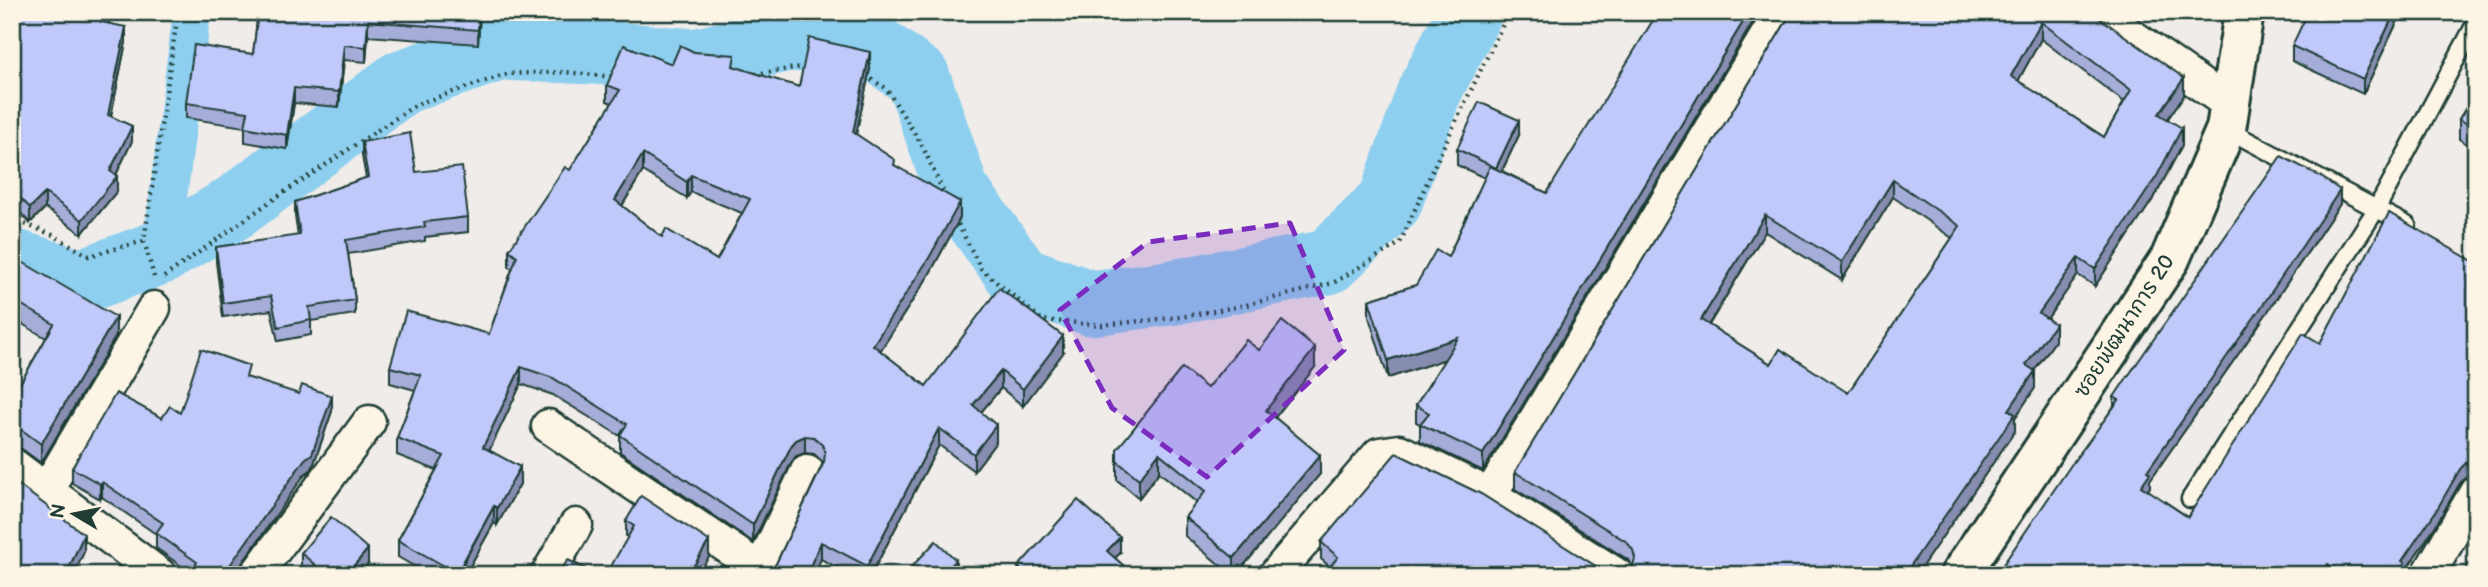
<svg xmlns="http://www.w3.org/2000/svg" width="2488" height="587" font-family="'Balsamiq Sans','Playpen Sans Thai',sans-serif">
  <rect width="100%" height="100%" fill="#f0ece9"/>
  <filter id="ink" filterUnits="userSpaceOnUse"><feTurbulence type="fractalNoise" baseFrequency=".0143" numOctaves="2"/><feDisplacementMap in="SourceGraphic" scale="14" xChannelSelector="R" yChannelSelector="G"/><feConvolveMatrix kernelMatrix="1 2 1 2 8 2 1 2 1" color-interpolation-filters="sRGB"/></filter>
  <g filter="url(#ink)">
    <g fill="none" stroke-linecap="round" stroke-linejoin="round">
      <!-- canal -->
      <path stroke="#8ecfef" stroke-width="38" d="M 161,252 L 192,12"/>
      <!-- river -->
      <path stroke="#8ecfef" stroke-width="65" d="M 12,261 L 80,282 L 161,252 L 235,207 L 402,82 L 501,48 L 594,52 L 695,61 L 788,39 L 869,43 L 918,78 L 957,191 L 1020,278 L 1091,303 L 1169,293 L 1328,262 L 1390,202 L 1429,92 L 1470,12"/>
      <defs>
        <g id="service">
          <path d="M 2226,129 L 2407,225"/>
          <path d="M 2190,499 L 2377,208 L 2475,24"/>
        </g>
        <g id="minor">
          <path d="M 2098,12 L 2230,105"/>
          <path d="M 548,426 L 760,569"/>
          <path d="M 12,464 L 160,575"/>
          <path d="M 47,489 L 154,308"/>
          <path d="M 1490,495 L 1781,12"/>
          <path d="M 256,575 L 369,422"/>
          <path d="M 547,575 L 576,525"/>
          <path d="M 758,575 L 807,471"/>
          <path d="M 1275,575 L 1379,454 L 1399,451 L 1490,495 L 1617,575"/>
          <path d="M 2428,575 L 2476,492"/>
        </g>
        <path id="tertiary" d="M 1960,575 L 2170,259 L 2226,129 L 2244,12"/>
      </defs>
      <!-- service casing -->
      <use href="#service" stroke="#1f3d34" stroke-width="21"/>
      <!-- minor casing -->
      <use href="#minor" stroke="#1f3d34" stroke-width="37"/>
      <!-- tertiary casing -->
      <use href="#tertiary" stroke="#1f3d34" stroke-width="44"/>
      <!-- path -->
      <g stroke="#1f3d34" stroke-width="4.5" stroke-dasharray="2 5" stroke-linecap="butt">
        <path d="M 755,74 L 809,66"/>
        <path d="M 865,76 L 886,88 L 923,147 L 946,198"/>
        <path d="M 955,218 L 981,269 L 1042,320 L 1102,325 L 1181,317 L 1246,305 L 1333,283 L 1400,243 L 1438,158 L 1509,12"/>
        <path d="M 12,219 L 53,235 L 89,256 L 144,241"/>
        <path d="M 154,277 L 144,241 L 178,12"/>
        <path d="M 164,277 L 271,201 L 417,104 L 507,74 L 565,72 L 614,77"/>
      </g>
      <!-- service -->
      <use href="#service" stroke="#fcf5e5" stroke-width="16"/>
      <!-- minor -->
      <use href="#minor" stroke="#fcf5e5" stroke-width="32"/>
      <!-- tertiary -->
      <use href="#tertiary" stroke="#fcf5e5" stroke-width="38"/>
    </g>
    <!-- wall -->
    <g fill="#a6add8" stroke="#1f3d34" stroke-width="2" fill-rule="evenodd">
      <path d="M 12,12 L 115,12 L 108,24 L 126,42 L 111,116 L 132,141 L 116,175 L 117,191 L 82,234 L 45,208 L 30,223 L 12,204 Z"/>
      <path d="M 258,12 L 549,12 L 549,19 L 480,14 L 478,44 L 368,36 L 366,62 L 344,60 L 339,107 L 294,103 L 287,149 L 245,142 L 245,127 L 186,118 L 186,103 L 253,54 Z"/>
      <path d="M 1792,12 L 2091,12 L 2184,95 L 2167,120 L 2182,145 L 2157,193 L 2095,286 L 2078,275 L 2047,319 L 2055,341 L 2034,371 L 2035,388 L 2015,418 L 2015,431 L 1916,575 L 1623,575 L 1625,574 L 1633,566 L 1627,559 L 1515,489 L 1515,472 ZM 2041,39 L 2124,102 L 2104,137 L 2018,81 ZM 1893,197 L 1952,238 L 1848,393 L 1771,364 L 1709,325 L 1765,232 L 1842,280 Z"/>
      <path d="M 2402,12 L 2363,94 L 2292,61 L 2292,46 Z"/>
      <path d="M 694,52 L 735,67 L 799,87 L 870,69 L 856,134 L 960,218 L 929,275 L 880,351 L 926,386 L 1063,353 L 1023,406 L 1001,388 L 981,412 L 996,442 L 974,471 L 939,445 L 871,575 L 852,575 L 821,559 L 769,573 L 775,566 L 823,463 L 822,461 L 814,454 L 805,453 L 796,456 L 791,463 L 753,542 L 620,452 L 620,436 L 553,395 L 521,384 L 489,450 L 520,484 L 497,525 L 494,523 L 465,575 L 429,575 L 398,557 L 398,540 L 436,470 L 397,455 L 397,438 L 415,390 L 390,383 L 390,367 L 489,334 L 512,269 L 509,267 L 509,250 L 570,170 L 612,103 L 607,101 L 607,85 L 672,64 ZM 643,171 L 687,198 L 691,192 L 742,213 L 717,260 L 662,237 L 622,206 Z"/>
      <path d="M 2476,92 L 2476,150 L 2459,139 L 2459,119 Z"/>
      <path d="M 1519,135 L 1502,171 L 1547,193 L 1483,471 L 1420,441 L 1420,424 L 1416,422 L 1416,405 L 1445,359 L 1388,378 L 1369,317 L 1369,300 L 1416,285 L 1448,257 L 1485,178 L 1457,165 L 1457,149 Z"/>
      <path d="M 362,142 L 416,172 L 468,217 L 468,232 L 425,237 L 425,241 L 348,254 L 355,300 L 355,314 L 311,321 L 311,335 L 278,341 L 271,310 L 223,317 L 216,262 L 216,247 L 298,236 L 295,216 L 295,202 L 366,178 L 362,156 Z"/>
      <path d="M 2340,204 L 2258,326 L 2150,480 L 2150,487 L 2148,490 L 2188,517 L 2473,452 L 2467,476 L 2460,483 L 2436,525 L 2405,571 L 2405,575 L 1996,575 L 2114,406 L 2114,397 Z"/>
      <path d="M 12,256 L 116,336 L 41,463 L 22,449 L 15,446 L 12,446 L 12,398 L 46,338 L 12,318 Z"/>
      <path d="M 1259,350 L 1315,367 L 1275,417 L 1320,474 L 1236,575 L 1232,575 L 1185,536 L 1185,517 L 1197,503 L 1159,472 L 1139,498 L 1117,480 L 1117,449 L 1207,388 Z"/>
      <path d="M 249,378 L 332,411 L 312,469 L 191,573 L 156,548 L 156,534 L 102,497 L 100,499 L 72,483 L 72,468 L 162,418 L 180,413 Z"/>
      <path d="M 626,521 L 709,557 L 628,537 L 626,536 Z"/>
      <path d="M 1321,542 L 1607,573 L 1330,567 L 1321,559 Z"/>
      <path d="M 301,553 L 368,564 L 359,575 L 309,575 L 301,568 Z"/>
      <path d="M 1120,553 L 1115,558 L 1134,575 L 1018,575 L 1018,567 Z"/>
    </g>
    <!-- shaded-wall -->
    <g fill="#878db0" stroke="#1f3d34" stroke-width="2">
      <path d="M 107,12 L 115,12 L 101,37 L 101,22 Z"/>
      <path d="M 479,12 L 480,12 L 478,44 L 478,30 Z"/>
      <path d="M 1749,12 L 1759,12 L 1483,471 L 1483,454 Z"/>
      <path d="M 2395,12 L 2402,12 L 2363,94 L 2363,79 Z"/>
      <path d="M 368,21 L 368,36 L 366,62 L 366,47 Z"/>
      <path d="M 2041,22 L 2041,39 L 2011,94 L 2011,76 Z"/>
      <path d="M 126,27 L 126,42 L 108,130 L 108,115 Z"/>
      <path d="M 344,45 L 344,60 L 339,107 L 339,92 Z"/>
      <path d="M 870,52 L 870,69 L 853,149 L 853,132 Z"/>
      <path d="M 2184,78 L 2184,95 L 2159,132 L 2159,114 Z"/>
      <path d="M 294,88 L 294,103 L 287,149 L 287,135 Z"/>
      <path d="M 1519,120 L 1519,135 L 1496,183 L 1496,168 Z"/>
      <path d="M 132,126 L 132,141 L 112,183 L 117,176 L 117,191 L 82,234 L 82,220 L 110,171 Z"/>
      <path d="M 2182,128 L 2182,145 L 2157,193 L 2095,286 L 2095,269 Z"/>
      <path d="M 643,154 L 643,171 L 615,217 L 615,200 Z"/>
      <path d="M 691,175 L 691,192 L 687,198 L 687,182 Z"/>
      <path d="M 1893,180 L 1893,197 L 1842,280 L 1842,262 Z"/>
      <path d="M 2340,190 L 2340,204 L 2258,326 L 2150,480 L 2150,487 L 2141,499 L 2141,486 L 2147,471 Z"/>
      <path d="M 45,193 L 45,208 L 30,223 L 30,208 Z"/>
      <path d="M 960,202 L 960,218 L 929,275 L 873,362 L 873,345 Z"/>
      <path d="M 1765,215 L 1765,232 L 1701,337 L 1701,320 Z"/>
      <path d="M 2078,258 L 2078,275 L 2039,330 L 2039,313 Z"/>
      <path d="M 116,317 L 116,336 L 41,463 L 41,444 Z"/>
      <path d="M 2055,324 L 2055,341 L 2026,382 L 2026,365 Z"/>
      <path d="M 1063,336 L 1063,353 L 1023,406 L 1023,389 Z"/>
      <path d="M 1458,338 L 1458,355 L 1388,378 L 1388,360 Z"/>
      <path d="M 1315,348 L 1315,367 L 1266,429 L 1266,410 Z"/>
      <path d="M 521,367 L 521,384 L 483,464 L 483,447 Z"/>
      <path d="M 1001,371 L 1001,388 L 973,422 L 973,405 Z"/>
      <path d="M 2035,371 L 2035,388 L 2015,418 L 2015,431 L 1916,575 L 1904,575 L 2009,410 Z"/>
      <path d="M 332,396 L 332,411 L 312,469 L 305,474 L 234,575 L 223,575 Z"/>
      <path d="M 996,425 L 996,442 L 974,471 L 974,454 Z"/>
      <path d="M 939,428 L 939,445 L 871,575 L 867,575 L 867,566 Z"/>
      <path d="M 2476,434 L 2476,448 L 2466,462 L 2466,448 Z"/>
      <path d="M 805,436 L 805,453 L 796,456 L 791,463 L 753,542 L 753,525 L 791,446 L 796,440 Z"/>
      <path d="M 1159,453 L 1159,472 L 1139,498 L 1139,479 Z"/>
      <path d="M 1320,455 L 1320,474 L 1236,575 L 1234,575 L 1234,558 Z"/>
      <path d="M 2476,460 L 2476,474 L 2467,476 L 2460,483 L 2436,525 L 2405,571 L 2405,575 L 2398,575 L 2402,561 L 2460,469 L 2467,462 Z"/>
      <path d="M 520,467 L 520,484 L 497,525 L 497,508 Z"/>
      <path d="M 102,482 L 102,497 L 100,499 L 100,484 Z"/>
      <path d="M 494,506 L 494,523 L 465,575 L 457,575 Z"/>
      <path d="M 84,534 L 84,552 L 74,575 L 66,575 Z"/>
      <path d="M 1120,537 L 1120,553 L 1107,566 L 1107,551 Z"/>
      <path d="M 709,541 L 709,557 L 697,575 L 688,575 Z"/>
      <path d="M 821,542 L 821,559 L 814,575 L 806,575 Z"/>
      <path d="M 368,549 L 368,564 L 359,575 L 346,575 Z"/>
      <path d="M 956,560 L 956,575 L 942,575 Z"/>
      <path d="M 2328,564 L 2328,575 L 2321,575 Z"/>
    </g>
    <!-- building -->
    <g fill="#c1c9fb" stroke="#1f3d34" stroke-width="2" fill-rule="evenodd">
      <path d="M 12,12 L 107,12 L 101,22 L 126,27 L 108,115 L 132,126 L 110,171 L 117,176 L 82,220 L 45,193 L 30,208 L 12,189 Z"/>
      <path d="M 258,12 L 479,12 L 478,30 L 368,21 L 366,47 L 344,45 L 339,92 L 294,88 L 287,135 L 245,127 L 248,112 L 186,103 L 194,45 L 253,54 Z"/>
      <path d="M 1658,12 L 1749,12 L 1483,454 L 1420,424 L 1429,413 L 1416,405 L 1458,338 L 1388,360 L 1369,300 L 1416,285 L 1436,250 L 1448,257 L 1490,166 L 1547,193 Z"/>
      <path d="M 1792,12 L 2091,12 L 2184,78 L 2159,114 L 2182,128 L 2157,176 L 2095,269 L 2078,258 L 2039,313 L 2055,324 L 2026,365 L 2035,371 L 2009,410 L 2015,414 L 1904,575 L 1623,575 L 1625,574 L 1633,567 L 1635,558 L 1633,550 L 1627,542 L 1515,472 ZM 2041,22 L 2131,90 L 2104,137 L 2011,76 ZM 1893,180 L 1960,226 L 1848,393 L 1780,349 L 1771,364 L 1701,320 L 1765,215 L 1842,262 Z"/>
      <path d="M 2308,12 L 2395,12 L 2363,79 L 2292,46 Z"/>
      <path d="M 809,38 L 870,52 L 853,132 L 895,160 L 894,165 L 960,202 L 929,258 L 873,345 L 926,386 L 999,288 L 1063,336 L 1023,389 L 1001,371 L 973,405 L 996,425 L 974,454 L 939,428 L 867,566 L 821,542 L 806,575 L 764,575 L 769,573 L 775,566 L 824,462 L 825,453 L 822,444 L 814,437 L 805,436 L 796,440 L 791,446 L 753,525 L 620,435 L 627,424 L 553,378 L 521,367 L 483,447 L 520,467 L 497,508 L 494,506 L 457,573 L 398,540 L 444,456 L 397,438 L 421,375 L 390,367 L 406,311 L 489,334 L 517,256 L 509,250 L 565,167 L 570,170 L 620,90 L 607,85 L 624,45 L 672,64 L 680,45 L 694,52 L 735,55 L 733,66 L 799,87 ZM 643,154 L 687,182 L 691,175 L 750,199 L 717,260 L 666,229 L 662,237 L 615,200 Z"/>
      <path d="M 2476,92 L 2476,129 L 2459,119 Z"/>
      <path d="M 1479,102 L 1519,120 L 1496,168 L 1457,149 Z"/>
      <path d="M 410,133 L 416,172 L 462,167 L 468,217 L 424,222 L 425,227 L 346,240 L 355,300 L 309,307 L 311,320 L 278,327 L 271,296 L 223,303 L 216,247 L 300,235 L 295,202 L 368,177 L 362,142 Z"/>
      <path d="M 2281,156 L 2320,176 L 2340,190 L 2258,312 L 2147,471 L 2150,473 L 2141,486 L 2188,517 L 2303,333 L 2320,343 L 2389,213 L 2471,260 L 2476,261 L 2476,434 L 2466,448 L 2476,454 L 2476,460 L 2467,462 L 2460,469 L 2436,511 L 2402,561 L 2405,562 L 2398,575 L 2346,575 L 2328,564 L 2321,575 L 1996,575 L 2071,465 L 2119,400 L 2114,397 L 2126,379 Z"/>
      <path d="M 12,256 L 116,317 L 41,444 L 22,430 L 15,427 L 12,427 L 12,398 L 54,324 L 12,299 Z"/>
      <path d="M 1282,321 L 1315,348 L 1266,410 L 1320,455 L 1234,558 L 1185,517 L 1206,491 L 1159,453 L 1139,479 L 1117,461 L 1117,449 L 1182,368 L 1207,388 L 1246,340 L 1259,350 Z"/>
      <path d="M 201,349 L 249,366 L 246,377 L 299,394 L 302,385 L 332,396 L 312,454 L 305,459 L 223,575 L 191,575 L 197,562 L 156,533 L 163,523 L 102,482 L 100,484 L 72,468 L 116,393 L 162,418 L 170,406 L 180,413 Z"/>
      <path d="M 1396,453 L 1481,494 L 1607,573 L 1612,575 L 1323,575 L 1338,557 L 1321,542 Z"/>
      <path d="M 12,480 L 84,534 L 66,575 L 12,575 Z"/>
      <path d="M 641,496 L 709,541 L 688,575 L 606,575 L 634,526 L 626,521 Z"/>
      <path d="M 1078,500 L 1120,537 L 1107,551 L 1134,575 L 1027,575 L 1018,567 Z"/>
      <path d="M 331,517 L 368,549 L 346,575 L 327,575 L 301,553 Z"/>
      <path d="M 936,541 L 956,560 L 942,575 L 904,575 Z"/>
      <path d="M 568,560 L 598,575 L 557,575 Z"/>
      <path d="M 2469,564 L 2476,568 L 2476,575 L 2462,575 Z"/>
    </g>
  </g>
  <!-- marked area -->
  <path fill="#7b2cbf" fill-opacity="0.2" stroke="#7b2cbf" stroke-width="5" stroke-dasharray="14 9" stroke-linejoin="round" d="M 1290,223 L 1344,350 L 1207,477 L 1112,408 L 1060,310 L 1148,242 Z"/>
  <g text-anchor="middle" stroke-width="6" stroke-linejoin="round" paint-order="stroke">
    <!-- street labels -->
    <g font-size="21" fill="#1f3d34" stroke="#fcf5e5">
      <text transform="translate(2124 326) rotate(-57)" y="7">ซอยพัฒนาการ 20</text>
    </g>
  </g>
  <!-- margin -->
  <rect width="2488" height="587" fill="none" stroke="#fcf5e5" stroke-width="42"/>
  <rect x="21" y="21" width="2446" height="545" fill="none" stroke="#1f3d34" stroke-width="2.5" filter="url(#ink)"/>
  <!-- north arrow -->
  <g transform="translate(74 514) rotate(280)" stroke="#fcf5e5" stroke-width="5" paint-order="stroke">
  <path d="M0-5L12 26L0 18L-12 26Z" fill="#1f3d34"/>
  <text y="-10" font-size="19" font-weight="bold" text-anchor="middle" fill="#1f3d34">N</text>
  </g>
</svg>
